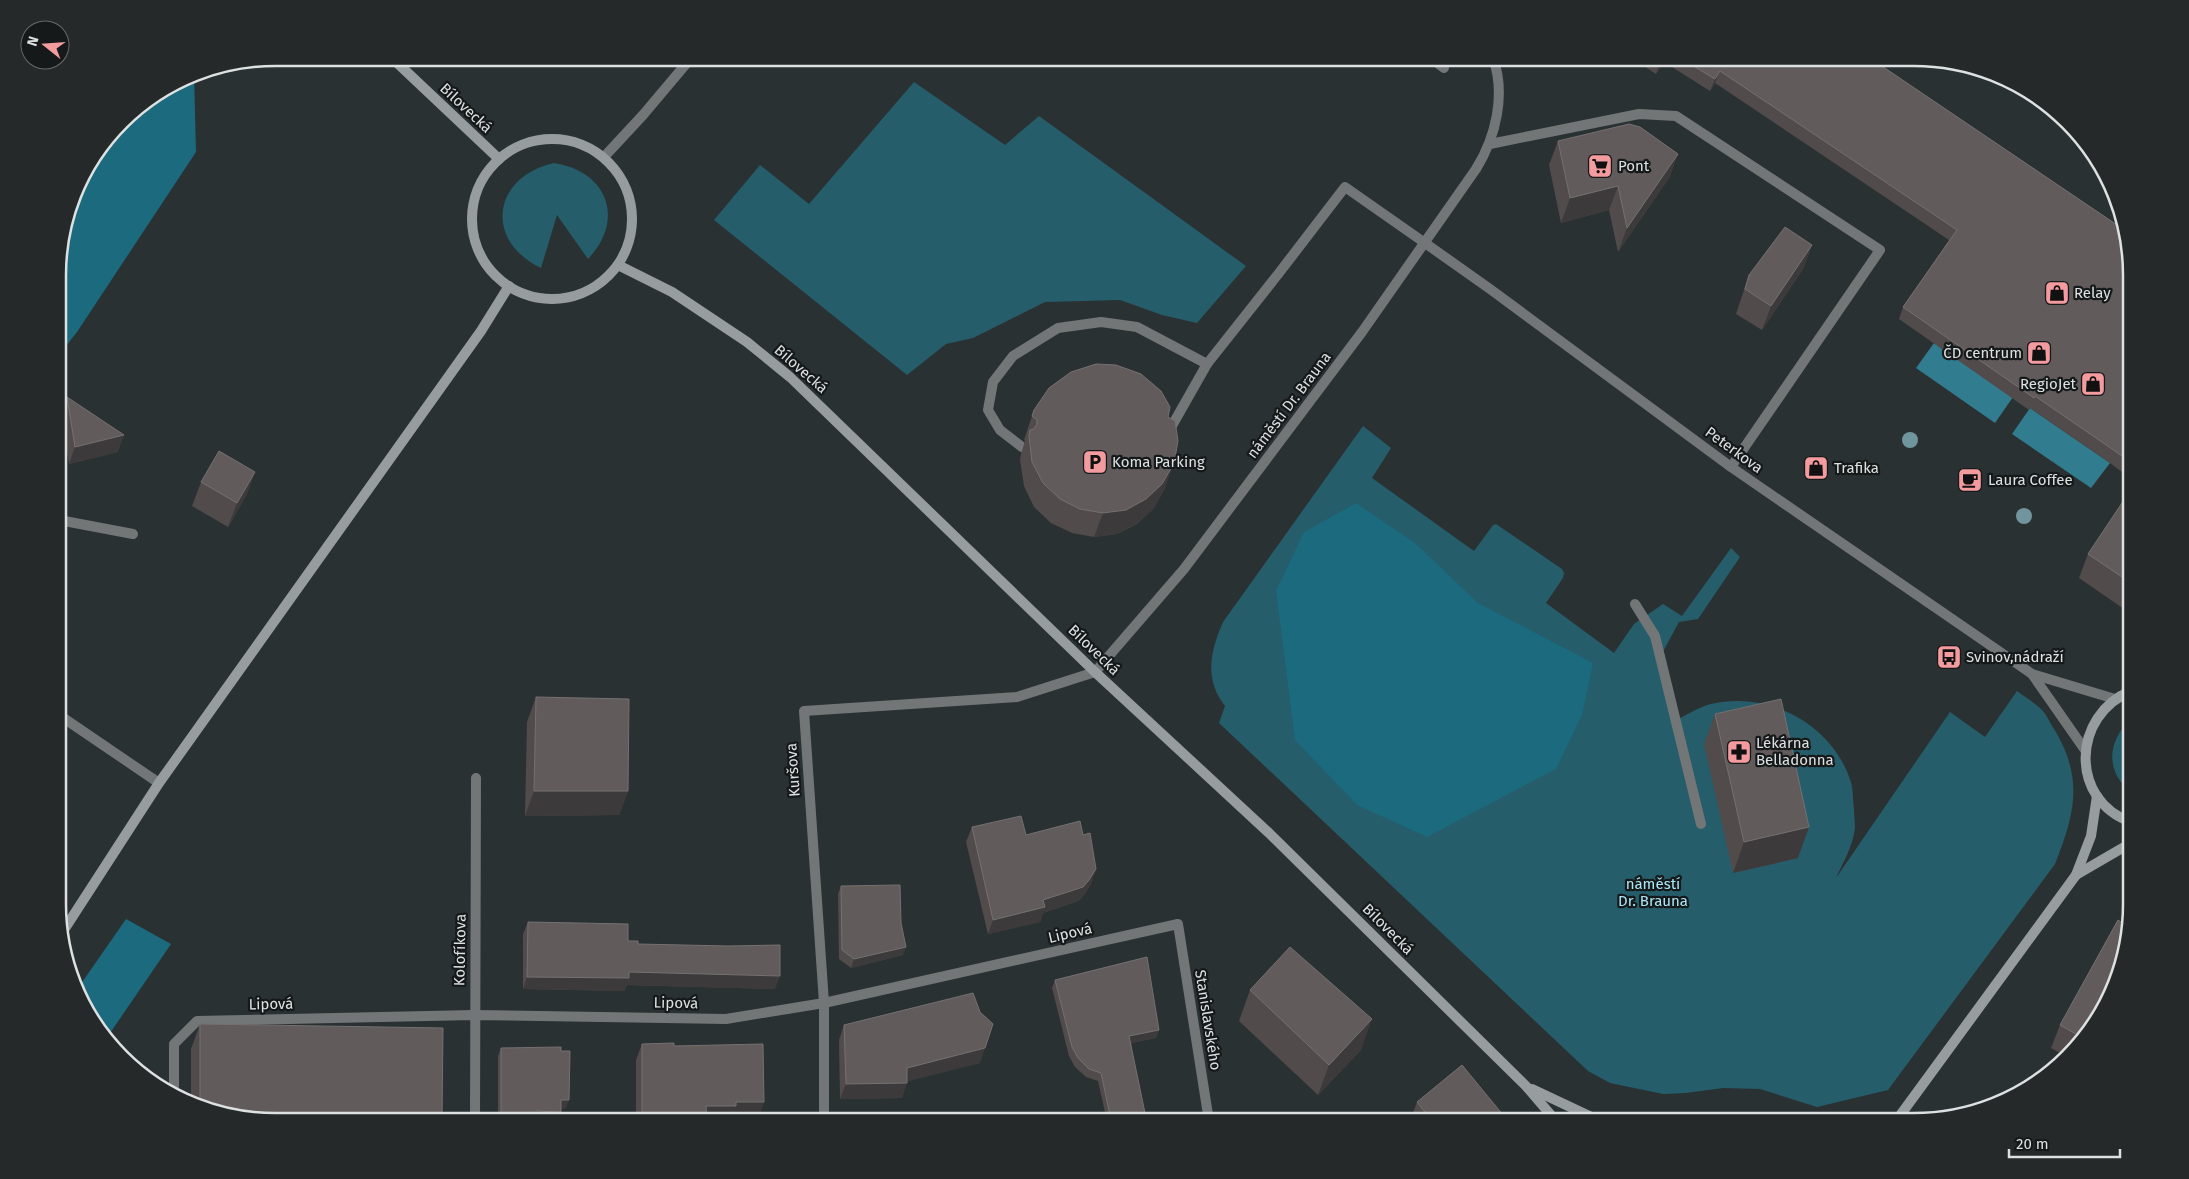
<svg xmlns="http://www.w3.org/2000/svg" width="2189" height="1179" font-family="'Fira Sans',sans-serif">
  <rect width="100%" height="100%" fill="#2a3133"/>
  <!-- green -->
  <g fill="#265d6b">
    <path d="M 914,82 L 1005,145 L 1039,116 L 1246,266 L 1197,323 L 1162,315 L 1120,300 L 1045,302 L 973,338 L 946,344 L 907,375 L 714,220 L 760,165 L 809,204 Z"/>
    <path d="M 554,163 C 607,171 626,219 588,259 L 557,215 L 541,268 C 484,241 492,177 554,163 Z"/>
    <path d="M 1363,426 L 1391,448 L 1372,478 L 1474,551 L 1493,525 L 1496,524 L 1562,569 L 1564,573 L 1563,578 L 1546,603 L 1614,653 L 1634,624 L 1663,604 L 1682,616 L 1731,548 L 1740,557 L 1698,619 L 1679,622 L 1660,657 L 1676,720 C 1687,715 1699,707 1711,704 C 1770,690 1836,726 1852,786 C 1853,794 1853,802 1854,809 C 1854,815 1855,822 1855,828 C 1852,849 1844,860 1836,878 L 1950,712 L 1985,737 L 2017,691 C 2025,697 2035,703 2042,710 C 2047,715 2050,723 2054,729 C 2084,778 2075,814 2055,864 L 1888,1090 L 1817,1107 L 1760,1089 L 1723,1088 L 1686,1093 L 1663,1094 L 1610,1083 L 1588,1071 L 1219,723 L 1225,706 C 1204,679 1210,652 1223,622 Z"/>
    <path d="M 2131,720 L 2131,792 C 2105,772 2107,740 2131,720 Z"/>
  </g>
  <!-- forest -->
  <g fill="#1b6a7d">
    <path d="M 194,74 L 196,152 L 77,332 L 58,356 L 58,261 L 80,179 L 132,112 Z"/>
    <path d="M 1356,503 L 1415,543 L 1478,603 L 1593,663 L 1582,715 L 1556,769 L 1427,837 L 1357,805 L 1295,740 L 1276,591 L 1304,532 Z"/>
    <path d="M 126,919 L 171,944 L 106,1039 L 102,1036 L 76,991 Z"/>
  </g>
  <!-- water -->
  <g fill="#327c90">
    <path d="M 1934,343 L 2013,397 L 1995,423 L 1916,368 Z"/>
    <path d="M 2030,408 L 2110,463 L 2091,488 L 2012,434 Z"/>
  </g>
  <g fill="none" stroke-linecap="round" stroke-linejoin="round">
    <!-- lane -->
    <g stroke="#727677" stroke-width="10">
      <path d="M 1490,144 L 1639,114 L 1676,116 L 1880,250 L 1731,467"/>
      <path d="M 604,157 L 643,115 L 691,58"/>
      <path d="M 1169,431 L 1207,364 L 1279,273 L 1345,187 L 1425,243"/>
      <path d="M 1022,447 L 1000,430 L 988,410 L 993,382 L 1013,356 L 1058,328 L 1101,322 L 1137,327 L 1207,364"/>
      <path d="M 59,520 L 133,534"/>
      <path d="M 1635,604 L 1655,636 L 1701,824"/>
      <path d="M 59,715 L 159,783"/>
    </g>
    <!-- street -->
    <g stroke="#727677" stroke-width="10">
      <path d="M 1431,58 L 1444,68"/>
      <path d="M 1425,243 L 1490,289 L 1731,467 L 2032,674 L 2115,699"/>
      <path d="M 2032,674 L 2085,750"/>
      <path d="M 174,1095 L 174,1044 L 197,1021 L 474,1015 L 726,1019 L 824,1003 L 1178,924 L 1209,1121"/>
      <path d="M 475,1121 L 476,778"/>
      <path d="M 824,1121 L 824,1003 L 804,711 L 1017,697 L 1095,672 L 1184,569 L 1362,332 L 1476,169 C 1496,137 1506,94 1493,58"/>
    </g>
    <!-- secondary -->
    <g stroke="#979d9f" stroke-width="10">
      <path d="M 392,58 L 499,159"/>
      <circle cx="552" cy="219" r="80"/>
      <path d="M 618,265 L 672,292 L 747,342 L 790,377 L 1095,672 L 1269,833 L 1526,1086 L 1556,1121"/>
      <path d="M 2131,691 C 2072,715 2069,800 2131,822"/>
      <path d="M 2076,875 L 2131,843"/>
      <path d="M 60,936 L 159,783 L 481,331 L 509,286"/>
      <path d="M 1532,1089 L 1600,1121"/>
      <path d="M 1896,1121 L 2076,875 L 2091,836 L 2097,796"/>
    </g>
  </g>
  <!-- trees -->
  <g fill="#71959f">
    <circle cx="1910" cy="440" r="8"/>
    <circle cx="2024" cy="516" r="8"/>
  </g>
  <!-- wall -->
  <g fill="#524b4b">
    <path d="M 1632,58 L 1870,58 L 2130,247 L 2130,478 L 2110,463 L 2030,408 L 2029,410 L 1899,319 L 1903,307 L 1949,240 L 1715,83 L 1710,91 L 1664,62 L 1656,74 Z"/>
    <path d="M 1558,141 L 1678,154 L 1669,178 L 1618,252 L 1609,210 L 1561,223 L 1549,165 Z"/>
    <path d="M 1812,245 L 1803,269 L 1762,330 L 1736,314 L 1749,275 Z"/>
    <path d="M 67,397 L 118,452 L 69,464 L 61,413 Z"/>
    <path d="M 1034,410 L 1168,417 L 1165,488 L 1154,508 L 1137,524 L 1117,534 L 1094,537 L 1072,533 L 1051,523 L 1034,507 L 1024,486 L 1020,460 L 1021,454 L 1025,441 L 1024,440 Z"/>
    <path d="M 255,472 L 246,496 L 228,527 L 192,506 L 201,482 Z"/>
    <path d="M 2130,491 L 2131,607 L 2127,604 L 2124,609 L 2079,578 L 2088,554 Z"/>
    <path d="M 536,697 L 628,791 L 619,815 L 525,816 L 527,722 Z"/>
    <path d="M 1715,714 L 1798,858 L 1733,873 L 1704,744 Z"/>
    <path d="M 972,827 L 1026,835 L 1091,884 L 1084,895 L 1078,901 L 1043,913 L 1040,922 L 988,934 L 966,842 Z"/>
    <path d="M 841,886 L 901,923 L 903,955 L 851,968 L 839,959 L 838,894 Z"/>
    <path d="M 528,922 L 628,941 L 775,989 L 627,985 L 624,991 L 523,989 L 523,934 Z"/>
    <path d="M 1055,980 L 1159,1030 L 1156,1038 L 1131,1043 L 1142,1121 L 1107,1121 L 1098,1081 L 1086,1077 L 1075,1067 L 1069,1056 L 1052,988 Z"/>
    <path d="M 1250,990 L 1361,1050 L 1318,1095 L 1239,1021 Z"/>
    <path d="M 2109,1000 L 2077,1047 L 2067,1057 L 2051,1048 L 2060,1025 Z"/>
    <path d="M 200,1024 L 276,1122 L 191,1102 L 191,1049 Z"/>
    <path d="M 844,1025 L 980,1063 L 907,1081 L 902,1098 L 840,1099 L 839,1040 Z"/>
    <path d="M 642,1044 L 674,1046 L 764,1102 L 758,1118 L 732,1119 L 731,1121 L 636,1121 L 636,1060 Z"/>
    <path d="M 501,1048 L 566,1108 L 561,1109 L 558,1120 L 536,1120 L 536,1121 L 498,1121 L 498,1056 Z"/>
    <path d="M 1417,1102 L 1508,1121 L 1410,1121 Z"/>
  </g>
  <!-- shaded-wall -->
  <g fill="#3c3a3b">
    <path d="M 1663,58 L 1665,58 L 1664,62 L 1656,74 L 1660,62 Z"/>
    <path d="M 1720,71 L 1715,83 L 1710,91 L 1715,79 Z"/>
    <path d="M 1678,154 L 1669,178 L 1618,252 L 1627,228 Z"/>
    <path d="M 1618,186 L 1609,210 L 1561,223 L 1570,198 Z"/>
    <path d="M 1812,245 L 1803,269 L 1762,330 L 1771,306 Z"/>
    <path d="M 124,435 L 118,452 L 69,464 L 75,447 Z"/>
    <path d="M 1174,463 L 1165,488 L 1154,508 L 1137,524 L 1117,534 L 1094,537 L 1103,513 Z"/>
    <path d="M 255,472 L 246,496 L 228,527 L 237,503 Z"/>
    <path d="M 2131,590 L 2131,593 L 2127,604 L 2124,609 Z"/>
    <path d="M 534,791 L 628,791 L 619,815 L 525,816 Z"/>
    <path d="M 1809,827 L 1798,858 L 1733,873 L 1744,842 Z"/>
    <path d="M 1096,869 L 1091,884 L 1084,895 L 1078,901 L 1043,913 L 1040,922 L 988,934 L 993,920 L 1043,900 Z"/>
    <path d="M 906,947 L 903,955 L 851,968 L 854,959 Z"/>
    <path d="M 629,972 L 780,976 L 775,989 L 627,985 L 624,991 L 523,989 L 527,977 Z"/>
    <path d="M 1372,1019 L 1361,1050 L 1318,1095 L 1329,1065 Z"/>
    <path d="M 1159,1030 L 1156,1038 L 1126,1044 L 1129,1036 Z"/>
    <path d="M 985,1048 L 980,1063 L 902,1083 L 907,1068 Z"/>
    <path d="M 907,1083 L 902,1098 L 840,1099 L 846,1084 Z"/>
    <path d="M 561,1100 L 569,1100 L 566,1108 L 558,1109 Z"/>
    <path d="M 736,1102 L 764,1102 L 758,1118 L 732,1119 L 731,1121 L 701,1121 L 706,1106 Z"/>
    <path d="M 536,1111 L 561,1112 L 558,1120 L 533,1120 Z"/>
    <path d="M 1145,1113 L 1142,1121 L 1111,1121 L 1111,1120 Z"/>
  </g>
  <!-- building -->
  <g fill="#615b5c" stroke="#757071">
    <path d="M 1654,58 L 1663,58 L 1660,62 Z"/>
    <path d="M 1680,58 L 1870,58 L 2123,229 L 2130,247 L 2130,462 L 2115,451 L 2035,396 L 2034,398 L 1903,307 L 1957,230 L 1720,71 L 1715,79 Z"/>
    <path d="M 1629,124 L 1640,127 L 1678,154 L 1627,228 L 1618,186 L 1570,198 L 1558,141 Z"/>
    <path d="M 1785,227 L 1812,245 L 1771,306 L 1745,289 L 1749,275 Z"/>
    <path d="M 1096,364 L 1116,365 L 1141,374 L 1161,391 L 1170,407 L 1168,417 L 1175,421 L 1178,441 L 1174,463 L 1162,484 L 1146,499 L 1126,510 L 1103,513 L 1080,509 L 1060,499 L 1043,483 L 1032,462 L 1029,436 L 1030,430 L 1034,429 L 1037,424 L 1037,420 L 1032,416 L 1034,410 L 1049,388 L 1071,372 Z"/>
    <path d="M 67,397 L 124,435 L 75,447 Z"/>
    <path d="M 219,451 L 255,472 L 237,503 L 201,482 Z"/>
    <path d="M 2130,491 L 2131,583 L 2088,554 Z"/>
    <path d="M 536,697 L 629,699 L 628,791 L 534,791 Z"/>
    <path d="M 1781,699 L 1809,827 L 1744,842 L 1715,714 Z"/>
    <path d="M 1021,816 L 1026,835 L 1080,821 L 1083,835 L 1090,833 L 1096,869 L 1089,880 L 1083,887 L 1043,900 L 1045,907 L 993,920 L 972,827 Z"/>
    <path d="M 900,885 L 901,923 L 906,947 L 854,959 L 842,950 L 841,886 Z"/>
    <path d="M 2118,920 L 2126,925 L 2109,1000 L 2083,1038 L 2060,1025 Z"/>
    <path d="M 528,922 L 628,924 L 628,941 L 638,941 L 638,944 L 728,946 L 780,945 L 780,976 L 629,972 L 629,978 L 527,977 Z"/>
    <path d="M 1290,947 L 1372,1019 L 1329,1065 L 1250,990 Z"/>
    <path d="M 1147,957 L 1159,1030 L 1129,1036 L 1145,1113 L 1111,1120 L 1101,1073 L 1089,1069 L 1078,1058 L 1072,1047 L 1055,980 Z"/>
    <path d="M 973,993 L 980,1012 L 993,1024 L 985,1048 L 907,1068 L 907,1083 L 846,1084 L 844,1025 Z"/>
    <path d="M 200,1024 L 443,1028 L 442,1121 L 276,1122 L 200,1104 Z"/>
    <path d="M 674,1043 L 674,1046 L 763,1044 L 764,1102 L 736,1102 L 736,1106 L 706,1106 L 707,1121 L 642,1121 L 642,1044 Z"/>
    <path d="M 561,1047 L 561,1051 L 570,1051 L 569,1100 L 561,1100 L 561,1112 L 536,1111 L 536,1121 L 501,1121 L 501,1048 Z"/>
    <path d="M 1462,1065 L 1508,1121 L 1432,1121 L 1417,1102 Z"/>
  </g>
  <!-- icons -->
  <defs>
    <symbol id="supermarket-square" viewBox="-11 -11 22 22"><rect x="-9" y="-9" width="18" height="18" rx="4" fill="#f49b9f" stroke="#151919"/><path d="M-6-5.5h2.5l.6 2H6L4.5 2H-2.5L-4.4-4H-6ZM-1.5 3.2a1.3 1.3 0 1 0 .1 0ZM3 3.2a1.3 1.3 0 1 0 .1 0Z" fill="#111"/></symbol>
    <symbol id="shop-square" viewBox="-11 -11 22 22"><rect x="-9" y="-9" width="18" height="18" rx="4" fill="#f49b9f" stroke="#151919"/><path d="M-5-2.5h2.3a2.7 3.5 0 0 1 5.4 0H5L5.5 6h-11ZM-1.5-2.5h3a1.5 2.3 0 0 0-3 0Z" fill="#111"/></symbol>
    <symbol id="parking-square" viewBox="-11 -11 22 22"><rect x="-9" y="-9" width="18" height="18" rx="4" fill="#f49b9f" stroke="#151919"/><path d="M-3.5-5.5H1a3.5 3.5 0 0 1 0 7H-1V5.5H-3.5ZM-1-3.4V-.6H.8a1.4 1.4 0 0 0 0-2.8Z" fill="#111"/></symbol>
    <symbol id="cafe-square" viewBox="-11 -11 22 22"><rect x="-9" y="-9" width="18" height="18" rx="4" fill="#f49b9f" stroke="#151919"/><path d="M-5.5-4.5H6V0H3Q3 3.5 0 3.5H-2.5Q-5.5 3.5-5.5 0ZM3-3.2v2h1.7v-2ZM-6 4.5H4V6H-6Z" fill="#111"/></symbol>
    <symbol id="bus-square" viewBox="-11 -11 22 22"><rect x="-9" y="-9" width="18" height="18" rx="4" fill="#f49b9f" stroke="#151919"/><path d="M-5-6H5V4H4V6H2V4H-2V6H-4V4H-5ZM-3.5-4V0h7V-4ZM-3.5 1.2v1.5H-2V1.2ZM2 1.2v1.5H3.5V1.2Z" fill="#111"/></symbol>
    <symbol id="pharmacy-square" viewBox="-11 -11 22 22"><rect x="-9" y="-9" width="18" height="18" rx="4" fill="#f49b9f" stroke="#151919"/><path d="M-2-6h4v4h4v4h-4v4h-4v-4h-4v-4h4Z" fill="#111"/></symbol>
  </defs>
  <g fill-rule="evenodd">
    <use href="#supermarket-square" x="1586" y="152" width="28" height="28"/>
    <use href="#shop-square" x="2043" y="279" width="28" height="28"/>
    <use href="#shop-square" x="2025" y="339" width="28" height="28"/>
    <use href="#shop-square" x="2079" y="370" width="28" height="28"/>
    <use href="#parking-square" x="1081" y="448" width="28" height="28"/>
    <use href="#shop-square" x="1802" y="454" width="28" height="28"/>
    <use href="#cafe-square" x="1956" y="466" width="28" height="28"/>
    <use href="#bus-square" x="1935" y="643" width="28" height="28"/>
    <use href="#pharmacy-square" x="1725" y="738" width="28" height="28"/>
  </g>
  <g text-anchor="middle" stroke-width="4.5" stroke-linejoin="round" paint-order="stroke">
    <!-- street labels -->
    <g font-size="15" fill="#dde1e2" stroke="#151919">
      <text transform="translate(466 108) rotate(43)" y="5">Bílovecká</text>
      <text transform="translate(801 369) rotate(41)" y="5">Bílovecká</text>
      <text transform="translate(1289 405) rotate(-53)" y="5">náměstí Dr. Brauna</text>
      <text transform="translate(1734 450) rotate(36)" y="5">Peterkova</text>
      <text transform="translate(1094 650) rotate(44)" y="5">Bílovecká</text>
      <text transform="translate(793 770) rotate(-94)" y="5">Kuršova</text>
      <text transform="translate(1388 929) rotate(45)" y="5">Bílovecká</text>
      <text transform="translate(1070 933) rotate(-13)" y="5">Lipová</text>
      <text transform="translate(460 950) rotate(-89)" y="5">Kolofíkova</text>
      <text transform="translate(676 1003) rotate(1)" y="5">Lipová</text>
      <text transform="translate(271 1004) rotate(-1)" y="5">Lipová</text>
      <text transform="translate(1208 1020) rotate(81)" y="5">Stanislavského</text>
    </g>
    <!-- poi labels -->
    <g font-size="15" fill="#dde1e2" stroke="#151919" text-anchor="start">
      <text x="1618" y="171">Pont</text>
      <text x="2074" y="298">Relay</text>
      <text x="2022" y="358" text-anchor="end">ČD centrum</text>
      <text x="2076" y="389" text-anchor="end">RegioJet</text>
      <text x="1112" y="467">Koma Parking</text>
      <text x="1834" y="473">Trafika</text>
      <text x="1988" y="485">Laura Coffee</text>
      <text x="1966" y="662">Svinov,nádraží</text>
      <text x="1756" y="748">Lékárna<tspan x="1756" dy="17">Belladonna</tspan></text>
    </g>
    <!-- park labels -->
    <g font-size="15" fill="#abe6f8" stroke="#151919">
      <text x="1653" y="889">náměstí<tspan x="1653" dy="17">Dr. Brauna</tspan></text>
    </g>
  </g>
  <!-- crop -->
  <path d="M0 0H2189V1179H0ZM275 66H1914A209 209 0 0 1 2123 275V904A209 209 0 0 1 1914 1113H275A209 209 0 0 1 66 904V275A209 209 0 0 1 275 66Z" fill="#252929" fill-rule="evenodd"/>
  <path fill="none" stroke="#dde1e2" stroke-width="2.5" d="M275 66H1914A209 209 0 0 1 2123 275V904A209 209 0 0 1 1914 1113H275A209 209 0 0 1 66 904V275A209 209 0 0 1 275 66Z"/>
  <!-- north arrow -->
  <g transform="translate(45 45) rotate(287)"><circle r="24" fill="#151919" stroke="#656969"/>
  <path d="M0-4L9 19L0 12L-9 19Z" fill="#f49b9f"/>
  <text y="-8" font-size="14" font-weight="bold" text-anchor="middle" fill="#dde1e2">N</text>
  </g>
  <!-- scale -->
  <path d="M2009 1149v8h111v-8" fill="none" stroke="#dde1e2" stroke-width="2.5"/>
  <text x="2016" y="1149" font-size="15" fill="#dde1e2" stroke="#151919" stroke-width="4" paint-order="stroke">20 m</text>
</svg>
